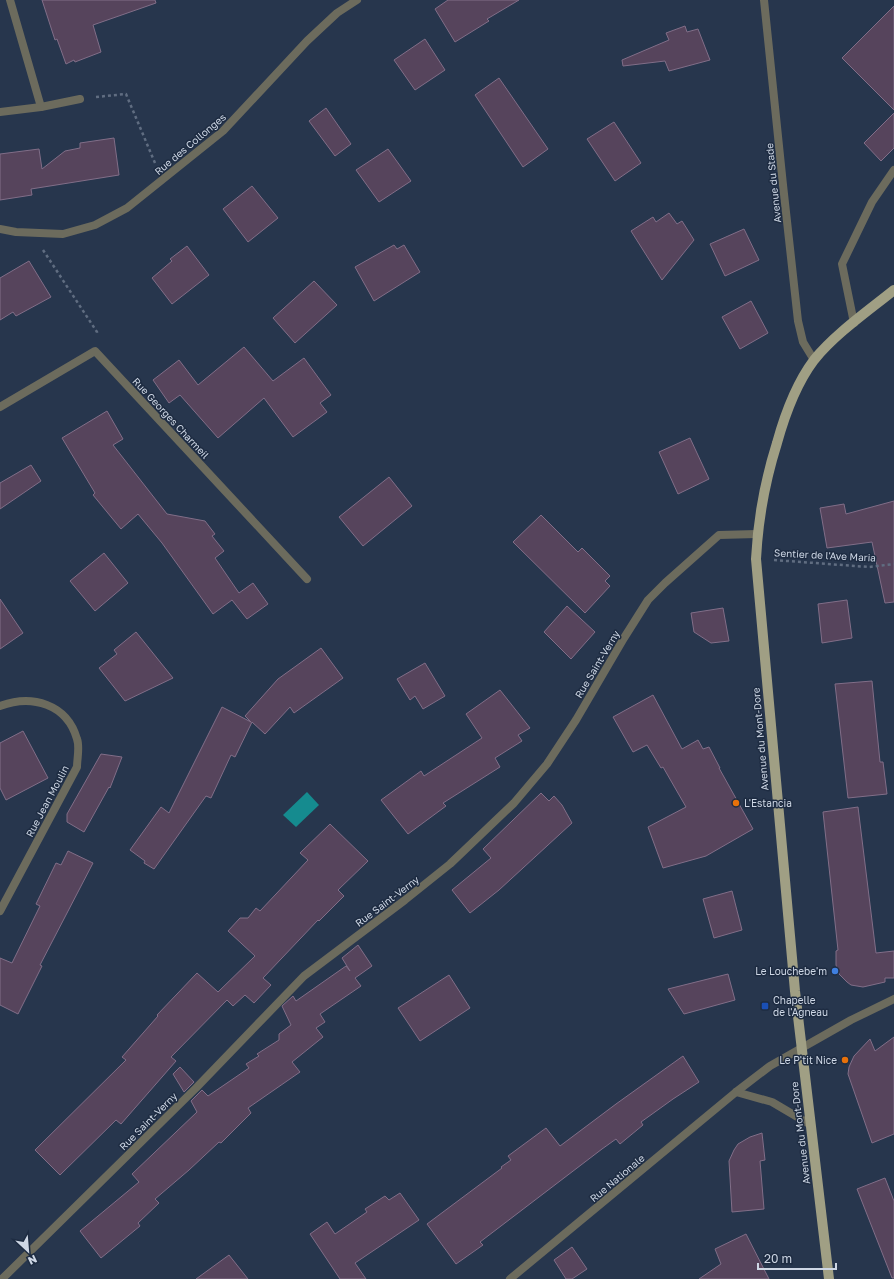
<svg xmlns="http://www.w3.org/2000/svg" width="894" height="1279" font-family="'Golos Text',sans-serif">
  <rect width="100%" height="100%" fill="#27364d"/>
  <!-- water -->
  <path fill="#158b8f" d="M 307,792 L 319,805 L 296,827 L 283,815 Z"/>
  <!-- building -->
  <g fill="#56445c" stroke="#816e88">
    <path d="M 42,0 L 155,0 L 156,3 L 93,25 L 101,52 L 75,62 L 74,60 L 66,64 L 57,39 L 55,40 Z"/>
    <path d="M 448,0 L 519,0 L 487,19 L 489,21 L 455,42 L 435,9 Z"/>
    <path d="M 894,6 L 894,110 L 842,58 Z"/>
    <path d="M 685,26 L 687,32 L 698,29 L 710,60 L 669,71 L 665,61 L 623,66 L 622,60 L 669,40 L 666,33 Z"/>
    <path d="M 425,39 L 445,70 L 415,90 L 394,60 Z"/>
    <path d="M 499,78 L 548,149 L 523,167 L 475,95 Z"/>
    <path d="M 326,108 L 351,144 L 335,156 L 309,121 Z"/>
    <path d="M 894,113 L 894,148 L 881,161 L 864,143 Z"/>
    <path d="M 614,122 L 641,163 L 615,181 L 587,139 Z"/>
    <path d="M 114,138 L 119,175 L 31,189 L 32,195 L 0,200 L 0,154 L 39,149 L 42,169 L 65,151 L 80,148 L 80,143 Z"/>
    <path d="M 388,149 L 411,181 L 379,202 L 356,170 Z"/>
    <path d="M 252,186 L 278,218 L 248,242 L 223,209 Z"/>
    <path d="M 669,213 L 677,224 L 682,221 L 694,240 L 662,280 L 631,231 L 653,217 L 656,222 Z"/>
    <path d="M 744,229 L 759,260 L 725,276 L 710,244 Z"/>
    <path d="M 394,245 L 397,249 L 404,245 L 420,272 L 374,301 L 355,267 Z"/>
    <path d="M 187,246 L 209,275 L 172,304 L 152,278 L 172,261 L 170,259 Z"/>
    <path d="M 29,261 L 51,297 L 16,316 L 13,312 L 0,320 L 0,278 Z"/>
    <path d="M 314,281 L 337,305 L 295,343 L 273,318 Z"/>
    <path d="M 751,301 L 768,333 L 740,349 L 722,317 Z"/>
    <path d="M 244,347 L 273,381 L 304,358 L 331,395 L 320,403 L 327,412 L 293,437 L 264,398 L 218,438 L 180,395 L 169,403 L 153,380 L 179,360 L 198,385 Z"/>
    <path d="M 107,411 L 123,439 L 113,445 L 167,514 L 205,521 L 215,534 L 212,536 L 224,551 L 215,558 L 239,593 L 253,583 L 268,604 L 247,619 L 232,600 L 213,614 L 162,543 L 138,514 L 121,529 L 93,495 L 95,493 L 62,438 Z"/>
    <path d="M 690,438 L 709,479 L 678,494 L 659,452 Z"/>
    <path d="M 31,465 L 41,481 L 0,509 L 0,483 Z"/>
    <path d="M 389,477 L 412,506 L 363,546 L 339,517 Z"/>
    <path d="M 894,501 L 894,602 L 885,603 L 872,542 L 827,548 L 820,508 L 844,504 L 846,514 Z"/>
    <path d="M 541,515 L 578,552 L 582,548 L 610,576 L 605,581 L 610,586 L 585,613 L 513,542 Z"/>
    <path d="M 104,553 L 128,583 L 95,611 L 70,581 Z"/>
    <path d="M 0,599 L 23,633 L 0,649 Z"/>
    <path d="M 847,600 L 852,638 L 822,643 L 818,604 Z"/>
    <path d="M 567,606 L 595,632 L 571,659 L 544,632 Z"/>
    <path d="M 723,608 L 729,641 L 711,643 L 694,632 L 691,613 Z"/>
    <path d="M 136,632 L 173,678 L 125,701 L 99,668 L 117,654 L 114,650 Z"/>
    <path d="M 321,648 L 343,678 L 294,713 L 290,707 L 265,734 L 252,722 L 235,757 L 231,755 L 211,798 L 206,796 L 154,869 L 144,863 L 145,861 L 130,850 L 161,807 L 169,813 L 222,707 L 251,722 L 245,716 L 278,679 Z"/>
    <path d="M 425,663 L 445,696 L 423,709 L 415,696 L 410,700 L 397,679 Z"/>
    <path d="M 872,681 L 880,762 L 883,762 L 887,794 L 848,798 L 835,684 Z"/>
    <path d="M 500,690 L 530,728 L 518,735 L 522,741 L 495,758 L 500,767 L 443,803 L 446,806 L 408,834 L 381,800 L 421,771 L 424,776 L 482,738 L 466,714 Z"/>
    <path d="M 653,695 L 682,749 L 698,740 L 703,749 L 709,747 L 720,768 L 719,768 L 753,829 L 706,856 L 663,868 L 648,827 L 686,807 L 663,767 L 661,768 L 647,745 L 633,752 L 613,717 Z"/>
    <path d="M 23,731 L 48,778 L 6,800 L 0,788 L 0,743 Z"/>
    <path d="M 101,754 L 122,757 L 110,788 L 109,787 L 84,832 L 67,822 L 67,814 Z"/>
    <path d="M 541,793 L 549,801 L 554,796 L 562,805 L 572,823 L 499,890 L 470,913 L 452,890 L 491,858 L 483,849 Z"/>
    <path d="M 858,807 L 876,953 L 894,951 L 894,978 L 885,978 L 885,982 L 863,987 L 851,985 L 847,982 L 839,974 L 836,965 L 836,951 L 838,950 L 823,812 Z"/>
    <path d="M 330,824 L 368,861 L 338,890 L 344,896 L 319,921 L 318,920 L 263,978 L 271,985 L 254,1003 L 245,995 L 233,1006 L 227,1000 L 171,1057 L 176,1061 L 121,1124 L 116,1120 L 60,1175 L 35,1150 L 126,1060 L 122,1057 L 158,1016 L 157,1015 L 197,973 L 218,992 L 255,956 L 228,931 L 240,918 L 248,918 L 256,908 L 260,911 L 308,860 L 300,853 Z"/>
    <path d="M 68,851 L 93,863 L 40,965 L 42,966 L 18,1014 L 0,1005 L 0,958 L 12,963 L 40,906 L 36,904 L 56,863 L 61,865 Z"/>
    <path d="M 732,891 L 742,930 L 714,938 L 703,899 Z"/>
    <path d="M 358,945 L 372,966 L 355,978 L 361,986 L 320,1014 L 325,1022 L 316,1028 L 323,1037 L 292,1062 L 300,1072 L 248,1108 L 251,1113 L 221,1143 L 219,1142 L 189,1170 L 155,1199 L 159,1203 L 138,1223 L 140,1226 L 101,1258 L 80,1231 L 139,1182 L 132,1174 L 197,1112 L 191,1101 L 202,1090 L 208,1096 L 249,1068 L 246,1064 L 259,1056 L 257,1054 L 279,1040 L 279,1034 L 291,1025 L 282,1006 L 293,996 L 296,1001 L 346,966 L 350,971 L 342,958 Z"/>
    <path d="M 728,974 L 735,1000 L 684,1014 L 668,989 Z"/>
    <path d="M 449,975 L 470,1008 L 420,1041 L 398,1008 Z"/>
    <path d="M 894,1037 L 894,1134 L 872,1143 L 848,1074 L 849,1067 L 854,1056 L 870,1039 L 875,1051 Z"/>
    <path d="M 683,1056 L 699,1082 L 673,1099 L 641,1122 L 643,1125 L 620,1144 L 616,1139 L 602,1149 L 480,1242 L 483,1245 L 456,1264 L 427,1224 L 502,1168 L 501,1167 L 511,1160 L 508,1156 L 546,1128 L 560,1146 L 616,1104 Z"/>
    <path d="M 180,1067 L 194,1082 L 184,1092 L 173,1074 Z"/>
    <path d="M 762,1133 L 765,1160 L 760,1161 L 764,1209 L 732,1212 L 729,1161 L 734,1150 L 738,1144 L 750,1137 Z"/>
    <path d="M 885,1178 L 894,1201 L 894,1278 L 892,1278 L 857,1189 Z"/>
    <path d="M 400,1193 L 419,1220 L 355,1263 L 366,1279 L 340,1279 L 310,1234 L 327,1222 L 335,1234 L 367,1212 L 365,1209 L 385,1196 L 389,1200 Z"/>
    <path d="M 746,1234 L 769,1279 L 699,1279 L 721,1264 L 715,1249 Z"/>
    <path d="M 572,1247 L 587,1269 L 572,1279 L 566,1279 L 554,1260 Z"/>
    <path d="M 229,1255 L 248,1279 L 196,1279 Z"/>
  </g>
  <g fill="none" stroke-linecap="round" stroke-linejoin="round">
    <!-- path -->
    <g stroke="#606d81" stroke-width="2.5" stroke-dasharray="3 3" stroke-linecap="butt">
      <path d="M 96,97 L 126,94 L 155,163"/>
      <path d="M 43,250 L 97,332 L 97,334"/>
      <path d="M 774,560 L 869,567 L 894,564"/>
    </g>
    <!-- minor -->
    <g stroke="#6c6b5d" stroke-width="8">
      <path d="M 10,0 L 41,107"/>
      <path d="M 764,0 L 783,185 L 798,321 L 803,342 L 814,360"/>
      <path d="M 0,112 L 41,107 L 80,99"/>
      <path d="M 0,229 L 16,232 L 63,234 L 95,225 L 127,208 L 223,131 L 307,41 L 337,13 L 357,0"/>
      <path d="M 854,323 L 842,264 L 872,202 L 894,170"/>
      <path d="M 0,407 L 95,351 L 307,579"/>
      <path d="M 0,706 C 32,694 67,704 77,739 C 80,747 77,759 77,767 L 0,911"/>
      <path d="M 736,1092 L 772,1102 L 811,1125"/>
      <path d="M 2,1279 L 196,1088 L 304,976 L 405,900 L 450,864 L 514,803 L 547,764 L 576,720 L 624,638 L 648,600 L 665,583 L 719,535 L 757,534"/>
      <path d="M 510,1279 L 736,1092 L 770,1066 L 851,1020 L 894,999"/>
    </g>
    <!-- primary -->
    <path stroke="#a09f84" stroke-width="10" d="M 829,1279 L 795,991 L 756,559 C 758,519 765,481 777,443 C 785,414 796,384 814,360 C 835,334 868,311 894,290"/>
  </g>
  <!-- markers -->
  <g fill="#e8710a" stroke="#1e2c42" stroke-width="1.5">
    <circle cx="736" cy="803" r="4"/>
    <circle cx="845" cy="1060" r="4"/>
  </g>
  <circle fill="#3f7fe0" stroke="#1e2c42" stroke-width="1.5" cx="835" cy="971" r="4"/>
  <rect fill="#1a4fb4" stroke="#1e2c42" stroke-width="1.5" x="761" y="1002" width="8" height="8" rx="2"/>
  <g text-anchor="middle" stroke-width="3" stroke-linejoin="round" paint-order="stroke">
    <!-- street labels -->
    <g font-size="10" fill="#ced7e5" stroke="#1e2c42">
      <text transform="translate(190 144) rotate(-40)" y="4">Rue des Collonges</text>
      <text transform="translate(773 183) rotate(-96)" y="4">Avenue du Stade</text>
      <text transform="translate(171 418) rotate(47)" y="4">Rue Georges Charmeil</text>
      <text transform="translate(825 555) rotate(3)" y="4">Sentier de l'Ave Maria</text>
      <text transform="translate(597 664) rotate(-59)" y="4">Rue Saint-Verny</text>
      <text transform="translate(760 739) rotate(-95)" y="4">Avenue du Mont-Dore</text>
      <text transform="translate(47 801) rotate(-62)" y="4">Rue Jean Moulin</text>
      <text transform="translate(387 901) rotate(-37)" y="4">Rue Saint-Verny</text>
      <text transform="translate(148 1121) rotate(-45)" y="4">Rue Saint-Verny</text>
      <text transform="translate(800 1133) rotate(-97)" y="4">Avenue du Mont-Dore</text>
      <text transform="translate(617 1178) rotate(-40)" y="4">Rue Nationale</text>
    </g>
    <!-- poi labels -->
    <g font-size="10" fill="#ced7e5" stroke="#1e2c42" text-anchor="start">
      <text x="744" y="807">L'Estancia</text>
      <text x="827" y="975" text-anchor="end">Le Louchebe'm</text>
      <text x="773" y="1004">Chapelle<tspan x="773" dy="12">de l'Agneau</tspan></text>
      <text x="837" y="1064" text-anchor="end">Le P'tit Nice</text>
    </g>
  </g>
  <!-- north arrow -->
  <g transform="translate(28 1251) rotate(154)" stroke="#1e2c42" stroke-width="3" paint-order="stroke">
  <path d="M0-3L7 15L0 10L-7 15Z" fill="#ced7e5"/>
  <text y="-6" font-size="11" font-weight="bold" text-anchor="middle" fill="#ced7e5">N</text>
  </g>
  <!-- scale -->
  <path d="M758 1263v6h78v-6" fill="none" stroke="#ced7e5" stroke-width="2"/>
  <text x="764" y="1263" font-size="12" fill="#ced7e5" stroke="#1e2c42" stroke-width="3" paint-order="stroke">20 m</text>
</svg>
